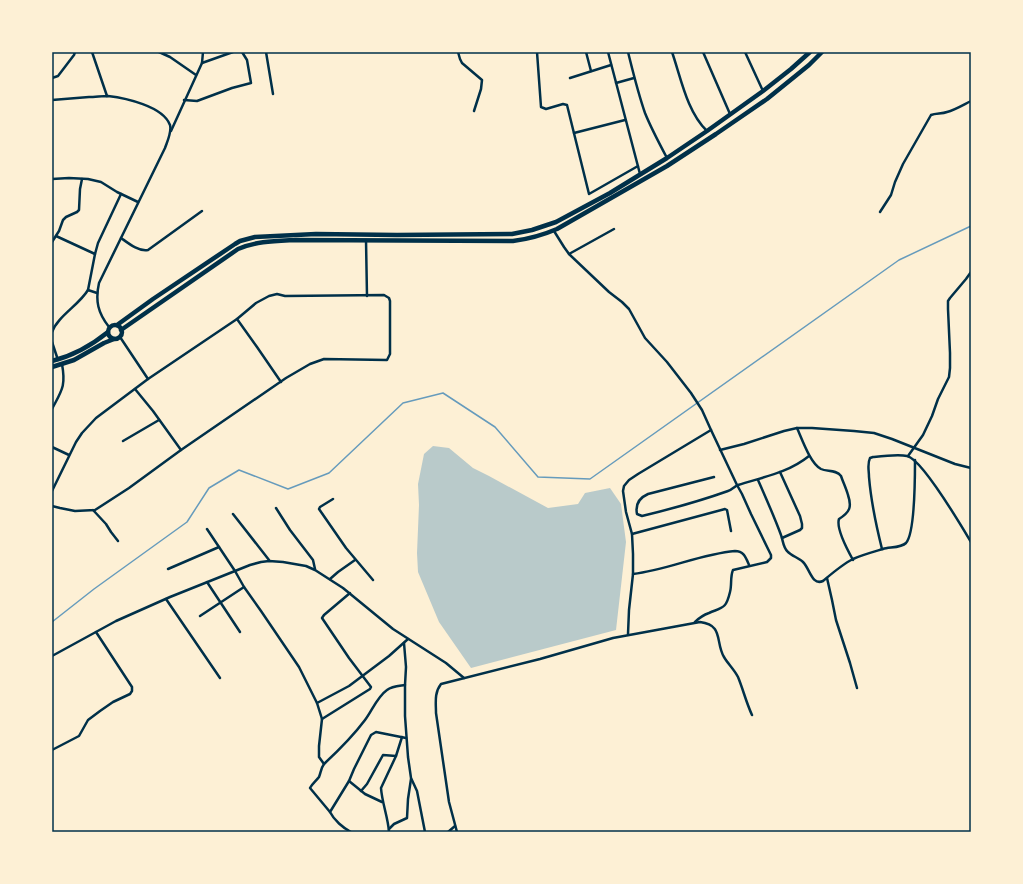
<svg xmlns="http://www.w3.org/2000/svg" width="1023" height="884" font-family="'Public Sans',sans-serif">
  <rect width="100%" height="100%" fill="#fdf0d5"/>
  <!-- green -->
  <path fill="#b9caca" d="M 433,446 L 449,448 L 473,468 L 489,476 L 548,508 L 578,504 L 585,493 L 610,488 L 621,504 L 626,542 L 616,630 L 471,668 L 439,622 L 418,572 L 417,553 L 419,505 L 418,484 L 424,454 Z"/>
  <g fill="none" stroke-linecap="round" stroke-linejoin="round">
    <!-- stream -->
    <path stroke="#669bbc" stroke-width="1.5" d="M 52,622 L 94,589 L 187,522 L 209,488 L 239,470 L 288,489 L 329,473 L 403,403 L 443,393 L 495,427 L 538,477 L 590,479 L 899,260 L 971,226"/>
    <!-- minor -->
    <g stroke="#003049" stroke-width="2.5">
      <path d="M 92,52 L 107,96"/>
      <path d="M 159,52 L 170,57 L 196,75"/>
      <path d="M 266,52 L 273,94"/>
      <path d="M 458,52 L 460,59 L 462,63 L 482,80 L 481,89 L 474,111"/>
      <path d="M 537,52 L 541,107 L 546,109 L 563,104 L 567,105 L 589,194 L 638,166"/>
      <path d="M 586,52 L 591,71"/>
      <path d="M 608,52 L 640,174"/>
      <path d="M 628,52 C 633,72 638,93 645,113 C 651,128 659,143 667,158"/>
      <path d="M 672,52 C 681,78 687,112 707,131"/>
      <path d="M 703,52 L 730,114"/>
      <path d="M 745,52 L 763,91"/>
      <path d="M 202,63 L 233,52"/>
      <path d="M 52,78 L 58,76 L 74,55 L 75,52"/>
      <path d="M 570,78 L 611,65"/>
      <path d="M 616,83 L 634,78"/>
      <path d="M 52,100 C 64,99 77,98 89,97 C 95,97 102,96 108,96 C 125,98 163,106 170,125 C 172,132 167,142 165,148 L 99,283 C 95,301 98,313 109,327"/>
      <path d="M 184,100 L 197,101 L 232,88 L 251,83 L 247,60 L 242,52"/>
      <path d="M 171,131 L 202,63 L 203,52"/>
      <path d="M 574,133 L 625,120"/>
      <path d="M 52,179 L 69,178 L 88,179 L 101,182 L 117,192 L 138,202"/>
      <path d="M 880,212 L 891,195 L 895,182 L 903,164 L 931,115 C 936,113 942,114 947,112 C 955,110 963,105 971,101"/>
      <path d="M 554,231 L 564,247 L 569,254 L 609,292 L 622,302 L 629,309 L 645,338 L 667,362 L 691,393 L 702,410 L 711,430 L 737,485 L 742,494 L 751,514 L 771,555 L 771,558 L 767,562 L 733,570 C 730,577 732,585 730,592 C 726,609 723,607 709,613 C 703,615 699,618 695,622"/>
      <path d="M 56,236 L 95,254 L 98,243 L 121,194"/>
      <path d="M 121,238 C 128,243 139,252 148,250 L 202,211"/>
      <path d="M 366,240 L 367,296"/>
      <path d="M 52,242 L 59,231 L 63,220 L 66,217 L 77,212 L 79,210 L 80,189 L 82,179"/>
      <path d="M 569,254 L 614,229"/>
      <path d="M 88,290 L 95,254"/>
      <path d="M 237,319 L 257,347 L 281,382"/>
      <path d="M 52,332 C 58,316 79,305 88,290 L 97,293"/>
      <path d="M 120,337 L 148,379"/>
      <path d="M 52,342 L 58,360"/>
      <path d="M 135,389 L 153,411 L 181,450"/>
      <path d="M 52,409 C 62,390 66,386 62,364"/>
      <path d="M 797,428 C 802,439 810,463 821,469 C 827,472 836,469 841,476 C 843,482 846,488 848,495 C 852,507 850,512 839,519 C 836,528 848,551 853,560"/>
      <path d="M 123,441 L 159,420"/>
      <path d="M 52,447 L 69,455"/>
      <path d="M 720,450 L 744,444 L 784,431 L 797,428 L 812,428 L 854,431 L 874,433 L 892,439 L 955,464 L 971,468"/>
      <path d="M 908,456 L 923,435 L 932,416 L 938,399 L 949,377 L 950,368 L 950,353 L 948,309 L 948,301 L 950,298 L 966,279 L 971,272"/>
      <path d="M 780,472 L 800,516 L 802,524 L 802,528 L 800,530 L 782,538"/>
      <path d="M 714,477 L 648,494 C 639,498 635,504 637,514 L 642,516 C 671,509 700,501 728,491 C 732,490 735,486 738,485 C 763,477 788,473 809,456"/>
      <path d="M 758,480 C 766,498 774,516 781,535 C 783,540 783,548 788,552 C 792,556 799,558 803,562 C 810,569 812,586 823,581 C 830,575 845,563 853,559 C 862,555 873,552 883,549 C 889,547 901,548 906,543 C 915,533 915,475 915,460"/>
      <path d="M 52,491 L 76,442 L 82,433 L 96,418 L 148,379 L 237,319 L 256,303 L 269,296 L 277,294 L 285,296 L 384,295 L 389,298 L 390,301 L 390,354 L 387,360 L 324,359 L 310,364 L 286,378 L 181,450 L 129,488 L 95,510 L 75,511 L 60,508 L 52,506"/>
      <path d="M 333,499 L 320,507 L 319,509 L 346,548 L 373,580"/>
      <path d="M 276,508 L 290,530 L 313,560 L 315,569"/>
      <path d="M 93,510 L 106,524 L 111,532 L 118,541"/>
      <path d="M 233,514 L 269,560"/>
      <path d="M 207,529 L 235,571 L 244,587 L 261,611 L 299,667 L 317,703 L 349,686 L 389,656 L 408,639"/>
      <path d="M 632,534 L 725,509 L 727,510 L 731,531"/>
      <path d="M 882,549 C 876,525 871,501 869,477 C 869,470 867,464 870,458 L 873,457 C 882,456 899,454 907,456 C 922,459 962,527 971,542"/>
      <path d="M 168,569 L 219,547"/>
      <path d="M 633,574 C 668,570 700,554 735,551 C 744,551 746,558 749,565"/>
      <path d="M 827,578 L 832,600 L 836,620 L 850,663 L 857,688"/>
      <path d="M 330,579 L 338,572 L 355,560"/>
      <path d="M 207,582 L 240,632"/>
      <path d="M 166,599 L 220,678"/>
      <path d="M 200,616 L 244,587"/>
      <path d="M 628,634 L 629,610 L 633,574 L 633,554 L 632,534 L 626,512 L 623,491 L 624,486 L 629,480 L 638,474 L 711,430"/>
      <path d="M 404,643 L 406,667 L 405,685 L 405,716 L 408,757 L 411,778 L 417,791 L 425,832"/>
      <path d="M 52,656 L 116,621 L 170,597 L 250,565 L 261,562 L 269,561 L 283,562 L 306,566 L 315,570 L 343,588 L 393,629 L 446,663 L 464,678"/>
      <path d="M 317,703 L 322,719 L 319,746 L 319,757 L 324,764 C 339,750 353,736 365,720 C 372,711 377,697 387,690 C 392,686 398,686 405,685"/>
      <path d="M 322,719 L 370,689 L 371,687 L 349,658 L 322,618 L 324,615 L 350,593"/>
      <path d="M 52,750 L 79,736 L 88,720 L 100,711 L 113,702 L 130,694 L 132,691 L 132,687 L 96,632"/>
      <path d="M 324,764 C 321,768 321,772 319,777 C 316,781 312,784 310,788 L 330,812"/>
      <path d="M 349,781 L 365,794 L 382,802"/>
      <path d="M 361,791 L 367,784 L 383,755 L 396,756"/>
      <path d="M 389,829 L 394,824 L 407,818 L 408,799 L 411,779"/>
      <path d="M 351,832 C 343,828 334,820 330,812 L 349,781 L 354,769 L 371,735 L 376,732 L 406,738"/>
      <path d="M 389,832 C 388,817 382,803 381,788 L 396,756 L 402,737"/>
      <path d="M 448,832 L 455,826"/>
      <path d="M 457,832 L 449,802 L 436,713 C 436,703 434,693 441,684 L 540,659 L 613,638 L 700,622 C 724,625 715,642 724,657 C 728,664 734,669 738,677 C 743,689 746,702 752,715"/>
    </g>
    <!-- primary -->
    <g stroke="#003049" stroke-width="4.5">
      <path d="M 117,325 L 153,299 L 235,244 L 240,241 L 255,237 L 316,234 L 397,235 L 512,234 L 532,230 L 556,222 L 610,193 L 667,158 L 707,131 L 763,91 L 791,69 L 810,52"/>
      <circle cx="115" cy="332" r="7"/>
      <path d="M 121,330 L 238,249 C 256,241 276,241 296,240 L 513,241 C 529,239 543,235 557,229 L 667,166 L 716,134 L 767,99 L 809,65 L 822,52"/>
      <path d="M 52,361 C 72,356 92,345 108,332"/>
      <path d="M 52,367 L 74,360 L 104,343 L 114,339"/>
    </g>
  </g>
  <!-- border -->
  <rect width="1023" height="884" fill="none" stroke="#fdf0d5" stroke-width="106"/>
  <rect x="53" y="53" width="917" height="778" fill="none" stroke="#003049" stroke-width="1.5"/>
</svg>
